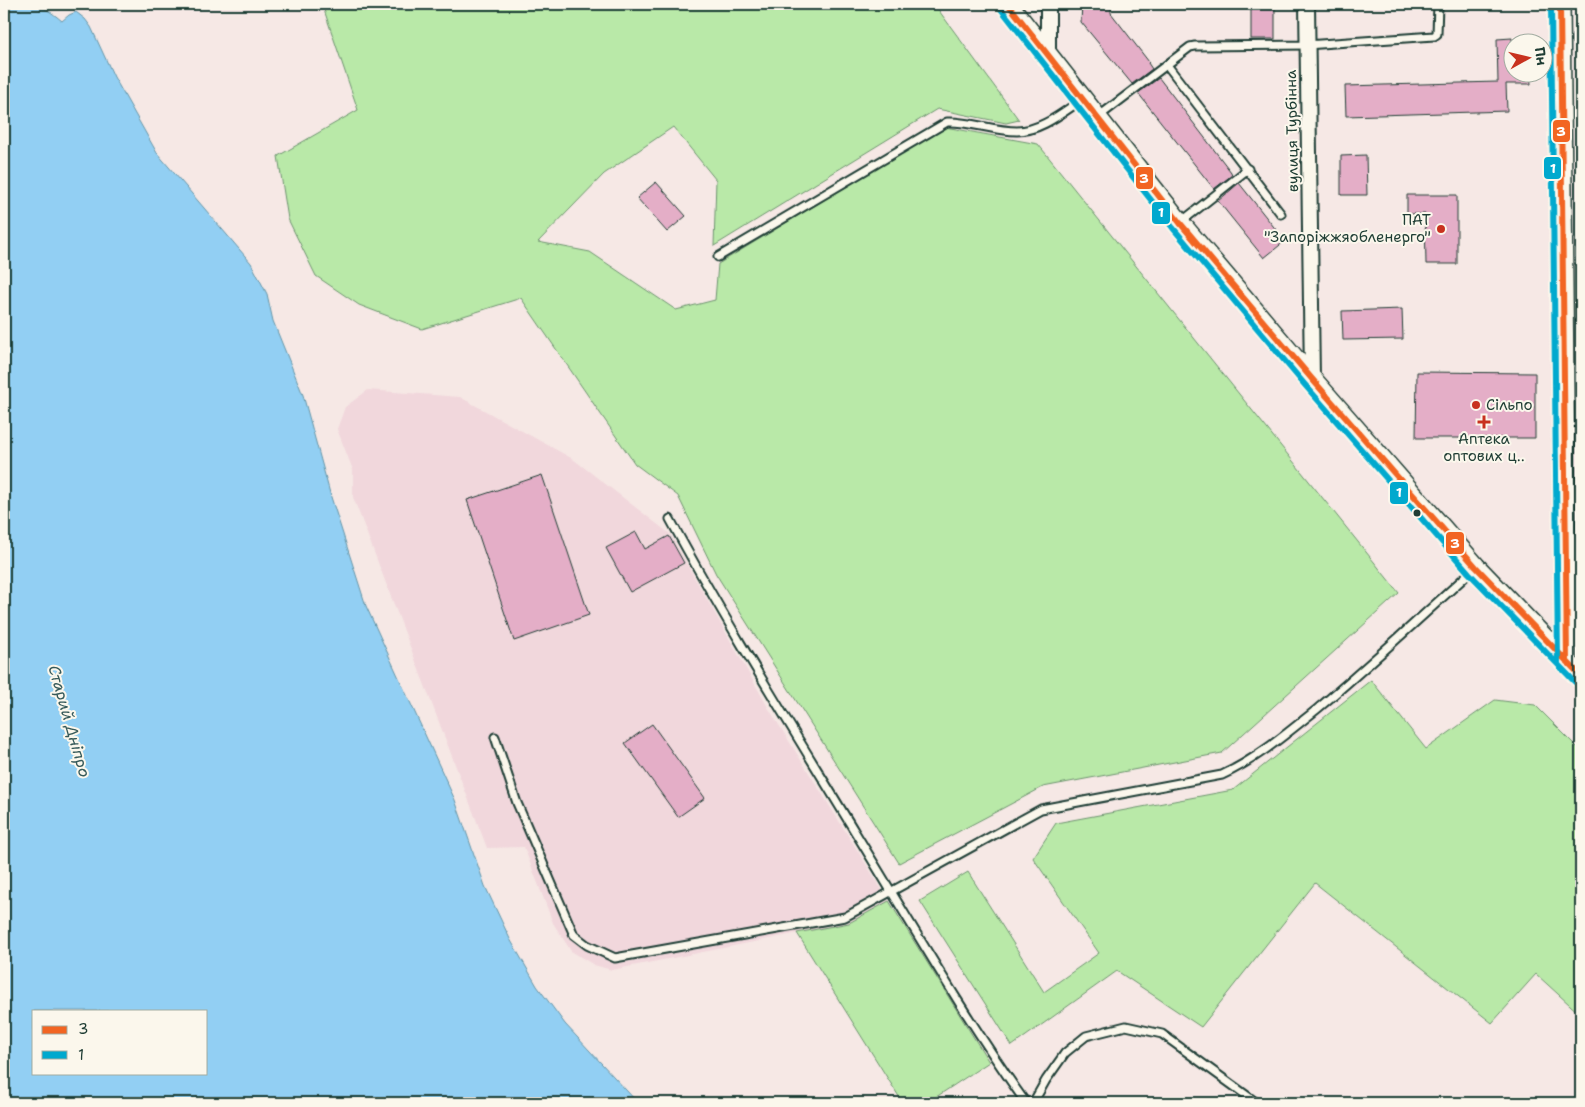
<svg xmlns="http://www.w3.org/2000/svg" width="1585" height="1107" font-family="'Shantell Sans',sans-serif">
  <rect width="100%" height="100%" fill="#f6e8e5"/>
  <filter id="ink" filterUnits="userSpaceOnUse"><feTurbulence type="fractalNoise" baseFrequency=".02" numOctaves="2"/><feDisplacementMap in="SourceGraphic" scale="10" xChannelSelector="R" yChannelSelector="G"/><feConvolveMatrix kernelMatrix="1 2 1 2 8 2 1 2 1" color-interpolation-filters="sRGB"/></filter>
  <g filter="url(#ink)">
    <!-- built -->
    <path fill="#f1d7dc" d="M 368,390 L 460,397 L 573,459 L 670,534 L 769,709 L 889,901 L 849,923 L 612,970 L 594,965 L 571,951 L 553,923 L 524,847 L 487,848 L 353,497 L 353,470 L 337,429 L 345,407 Z"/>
    <!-- green -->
    <g fill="#b9e9a8" stroke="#6c936e">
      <path d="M 322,4 L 934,4 L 1019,120 L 1006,123 L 937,109 L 714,246 L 716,180 L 673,127 L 604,174 L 538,242 L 590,252 L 676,310 L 715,300 L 718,264 L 945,127 L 1038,144 L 1399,593 L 1222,753 L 1043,787 L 899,863 L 716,574 L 678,496 L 635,464 L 521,298 L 422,329 L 359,305 L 316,276 L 288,219 L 278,156 L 358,110 Z"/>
      <path d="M 1371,680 L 1426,749 L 1495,700 L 1535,705 L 1581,751 L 1581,1015 L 1536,974 L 1492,1023 L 1315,883 L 1201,1027 L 1117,971 L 1012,1046 L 920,901 L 968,872 L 1044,992 L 1099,953 L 1033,858 L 1056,823 L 1233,790 Z"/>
      <path d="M 889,901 L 989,1062 L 927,1103 L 903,1103 L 797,933 L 849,923 Z"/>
    </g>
    <!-- water -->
    <path fill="#92cff3" stroke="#6495a7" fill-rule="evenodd" d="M 4,4 C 32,4 40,2 62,21 L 69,15 L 76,12 L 85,19 L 91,27 L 114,77 L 157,153 L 251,263 L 267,294 L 273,321 L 303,395 L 331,497 L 366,606 L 455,800 L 485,886 L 510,939 L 537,986 L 565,1024 L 638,1103 L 4,1103 ZM 34,1011 L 206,1011 L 206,1073 L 34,1073 Z"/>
    <!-- building -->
    <g fill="#e4aec7" stroke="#1f3d34">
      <path d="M 1082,4 L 1111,4 L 1111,13 L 1149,62 L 1148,63 L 1152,69 L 1132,84 L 1081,22 Z"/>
      <rect x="1251" y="4" width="24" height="35"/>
      <path d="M 1512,38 L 1512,72 L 1530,72 L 1531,84 L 1506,84 L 1507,111 L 1346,116 L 1345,86 L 1498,82 L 1497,39 Z"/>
      <path d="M 1159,78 L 1231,172 L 1232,175 L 1214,189 L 1138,93 Z"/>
      <path d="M 1366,155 L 1367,195 L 1341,195 L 1341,156 Z"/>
      <path d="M 656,182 L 686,216 L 667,232 L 637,198 Z"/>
      <path d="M 1239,183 L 1285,241 L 1264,258 L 1218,201 Z"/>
      <path d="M 1407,195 L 1457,195 L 1457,264 L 1426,264 L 1425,214 L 1407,214 Z"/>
      <path d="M 1402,309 L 1403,339 L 1343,340 L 1342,311 Z"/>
      <path d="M 1417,372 L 1535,373 L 1535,438 L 1416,438 Z"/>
      <path d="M 542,475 L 589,615 L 514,641 L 467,500 Z"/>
      <path d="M 636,532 L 645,549 L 669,536 L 684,563 L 630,592 L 606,548 Z"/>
      <path d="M 652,724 L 705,798 L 678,817 L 625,743 Z"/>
    </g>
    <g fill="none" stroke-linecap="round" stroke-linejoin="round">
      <defs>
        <g id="lane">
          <path d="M 1167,65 L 1281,214"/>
          <path d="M 1098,117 L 1190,47 L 1195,46 L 1306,45 L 1434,36 L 1437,34 L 1438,4"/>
          <path d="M 1181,222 L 1248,169"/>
          <path d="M 718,257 L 947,122 C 970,121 993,131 1017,131 C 1041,131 1063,112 1083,99"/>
          <path d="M 670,519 C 728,626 792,728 855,832 C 911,923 964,1016 1026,1103"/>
          <path d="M 495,737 L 517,803 L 574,935 L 587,945 L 615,958 L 845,917 L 1041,809 L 1222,775 C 1257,759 1286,734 1316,710 C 1371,664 1423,615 1476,567"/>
          <path d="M 1033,1103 L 1046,1080 L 1065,1053 L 1086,1036 L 1126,1026 L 1162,1034 L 1257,1103"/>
        </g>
        <g id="street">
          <path d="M 1307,4 L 1312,379"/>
          <path d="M 1048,56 L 1048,4"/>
        </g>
        <g id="secondary">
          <path d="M 1008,4 L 1180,223 L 1312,379 L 1476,567 L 1581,676"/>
          <path d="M 1560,4 L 1567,662"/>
        </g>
      </defs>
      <!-- lane casing -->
      <use href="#lane" stroke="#1f3d34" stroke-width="11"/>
      <!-- street casing -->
      <use href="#street" stroke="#1f3d34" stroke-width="18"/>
      <!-- secondary casing -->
      <use href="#secondary" stroke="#1f3d34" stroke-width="22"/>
      <!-- lane -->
      <use href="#lane" stroke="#fbf7ec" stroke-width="7"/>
      <!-- street -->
      <use href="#street" stroke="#fbf7ec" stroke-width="14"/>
      <!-- secondary -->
      <use href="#secondary" stroke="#fbf7ec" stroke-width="19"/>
      <defs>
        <g id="bus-1">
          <path d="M 1008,4 L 1180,223 L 1312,379 L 1476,567 L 1581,676"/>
          <path d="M 1560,4 L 1567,662"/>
        </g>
        <g id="bus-2">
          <path d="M 1551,4 L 1558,662"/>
          <path d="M 1001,9 L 1173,228 L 1305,385 L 1469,573 L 1575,682"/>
        </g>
      </defs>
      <!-- bus-1 casing -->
      <use href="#bus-1" stroke="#fbf7ec" stroke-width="10"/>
      <!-- bus-2 casing -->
      <use href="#bus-2" stroke="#fbf7ec" stroke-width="10"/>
      <!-- bus-1 -->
      <use href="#bus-1" stroke="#f26522" stroke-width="6"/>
      <!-- bus-2 -->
      <use href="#bus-2" stroke="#00a9ce" stroke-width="6"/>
    </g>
  </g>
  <!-- markers -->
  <g fill="#c8321e" stroke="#fbf7ec" stroke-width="2">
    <circle cx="1441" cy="229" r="5"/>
    <circle cx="1476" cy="405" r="5"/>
    <path d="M1481.5 414.5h5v5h5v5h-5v5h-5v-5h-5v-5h5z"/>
  </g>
  <circle fill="#1f3d34" stroke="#fbf7ec" stroke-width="2" cx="1417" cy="513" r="4.5"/>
  <g text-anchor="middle" stroke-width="4" stroke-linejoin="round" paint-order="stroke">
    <!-- street labels -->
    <g font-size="15" fill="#1f3d34" stroke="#fbf7ec">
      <text transform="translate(1292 131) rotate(-91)" y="5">вулиця Турбінна</text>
    </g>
    <!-- poi labels -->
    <g font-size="15" fill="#1f3d34" stroke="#fbf7ec" text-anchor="end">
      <text x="1431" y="225">ПАТ<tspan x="1431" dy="17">"Запоріжжяобленерго"</tspan></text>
      <text x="1486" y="410" text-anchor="start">Сільпо</text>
      <text x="1484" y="444" text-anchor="middle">Аптека<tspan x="1484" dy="17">оптових ц‥</tspan></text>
    </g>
    <!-- water labels -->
    <g font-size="16" font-style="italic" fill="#365a5a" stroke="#fbf7ec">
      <text transform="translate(70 721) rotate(74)" y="6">Старий Дніпро</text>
    </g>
  </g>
  <g stroke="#fbf7ec" stroke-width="2">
    <rect x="1552" y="119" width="19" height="24" rx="5" fill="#f26522"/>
    <rect x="1543" y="156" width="19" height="24" rx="5" fill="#00a9ce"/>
    <rect x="1135" y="166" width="19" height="24" rx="5" fill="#f26522"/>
    <rect x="1151" y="201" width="20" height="24" rx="5" fill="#00a9ce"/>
    <rect x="1389" y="481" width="20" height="24" rx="5" fill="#00a9ce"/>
    <rect x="1445" y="531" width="20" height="24" rx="5" fill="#f26522"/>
  </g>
  <g font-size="14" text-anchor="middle" font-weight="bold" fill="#fff">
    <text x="1561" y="136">3</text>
    <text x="1553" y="173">1</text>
    <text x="1144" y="183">3</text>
    <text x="1161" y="217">1</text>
    <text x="1399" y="497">1</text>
    <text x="1455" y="548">3</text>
  </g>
  <!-- margin -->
  <rect width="1585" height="1107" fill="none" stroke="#fbf7ec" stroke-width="20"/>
  <rect x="10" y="10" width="1565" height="1087" fill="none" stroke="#1f3d34" stroke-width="2" filter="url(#ink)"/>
  <!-- legend -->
  <rect x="32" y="1010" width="175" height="65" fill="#fbf7ec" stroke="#a3ada2"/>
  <rect x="42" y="1026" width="25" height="8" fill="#f26522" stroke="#a3ada2"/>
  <text x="78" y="1034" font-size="15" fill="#1f3d34">3</text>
  <rect x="42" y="1051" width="25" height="8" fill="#00a9ce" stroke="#a3ada2"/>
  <text x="78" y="1060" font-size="15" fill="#1f3d34">1</text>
  <!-- north arrow -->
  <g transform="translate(1528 58) rotate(82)"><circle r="24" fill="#fbf7ec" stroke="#a3ada2"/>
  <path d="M0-4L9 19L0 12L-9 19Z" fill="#c8321e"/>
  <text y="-8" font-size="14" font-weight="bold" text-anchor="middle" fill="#1f3d34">Пн</text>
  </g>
</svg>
